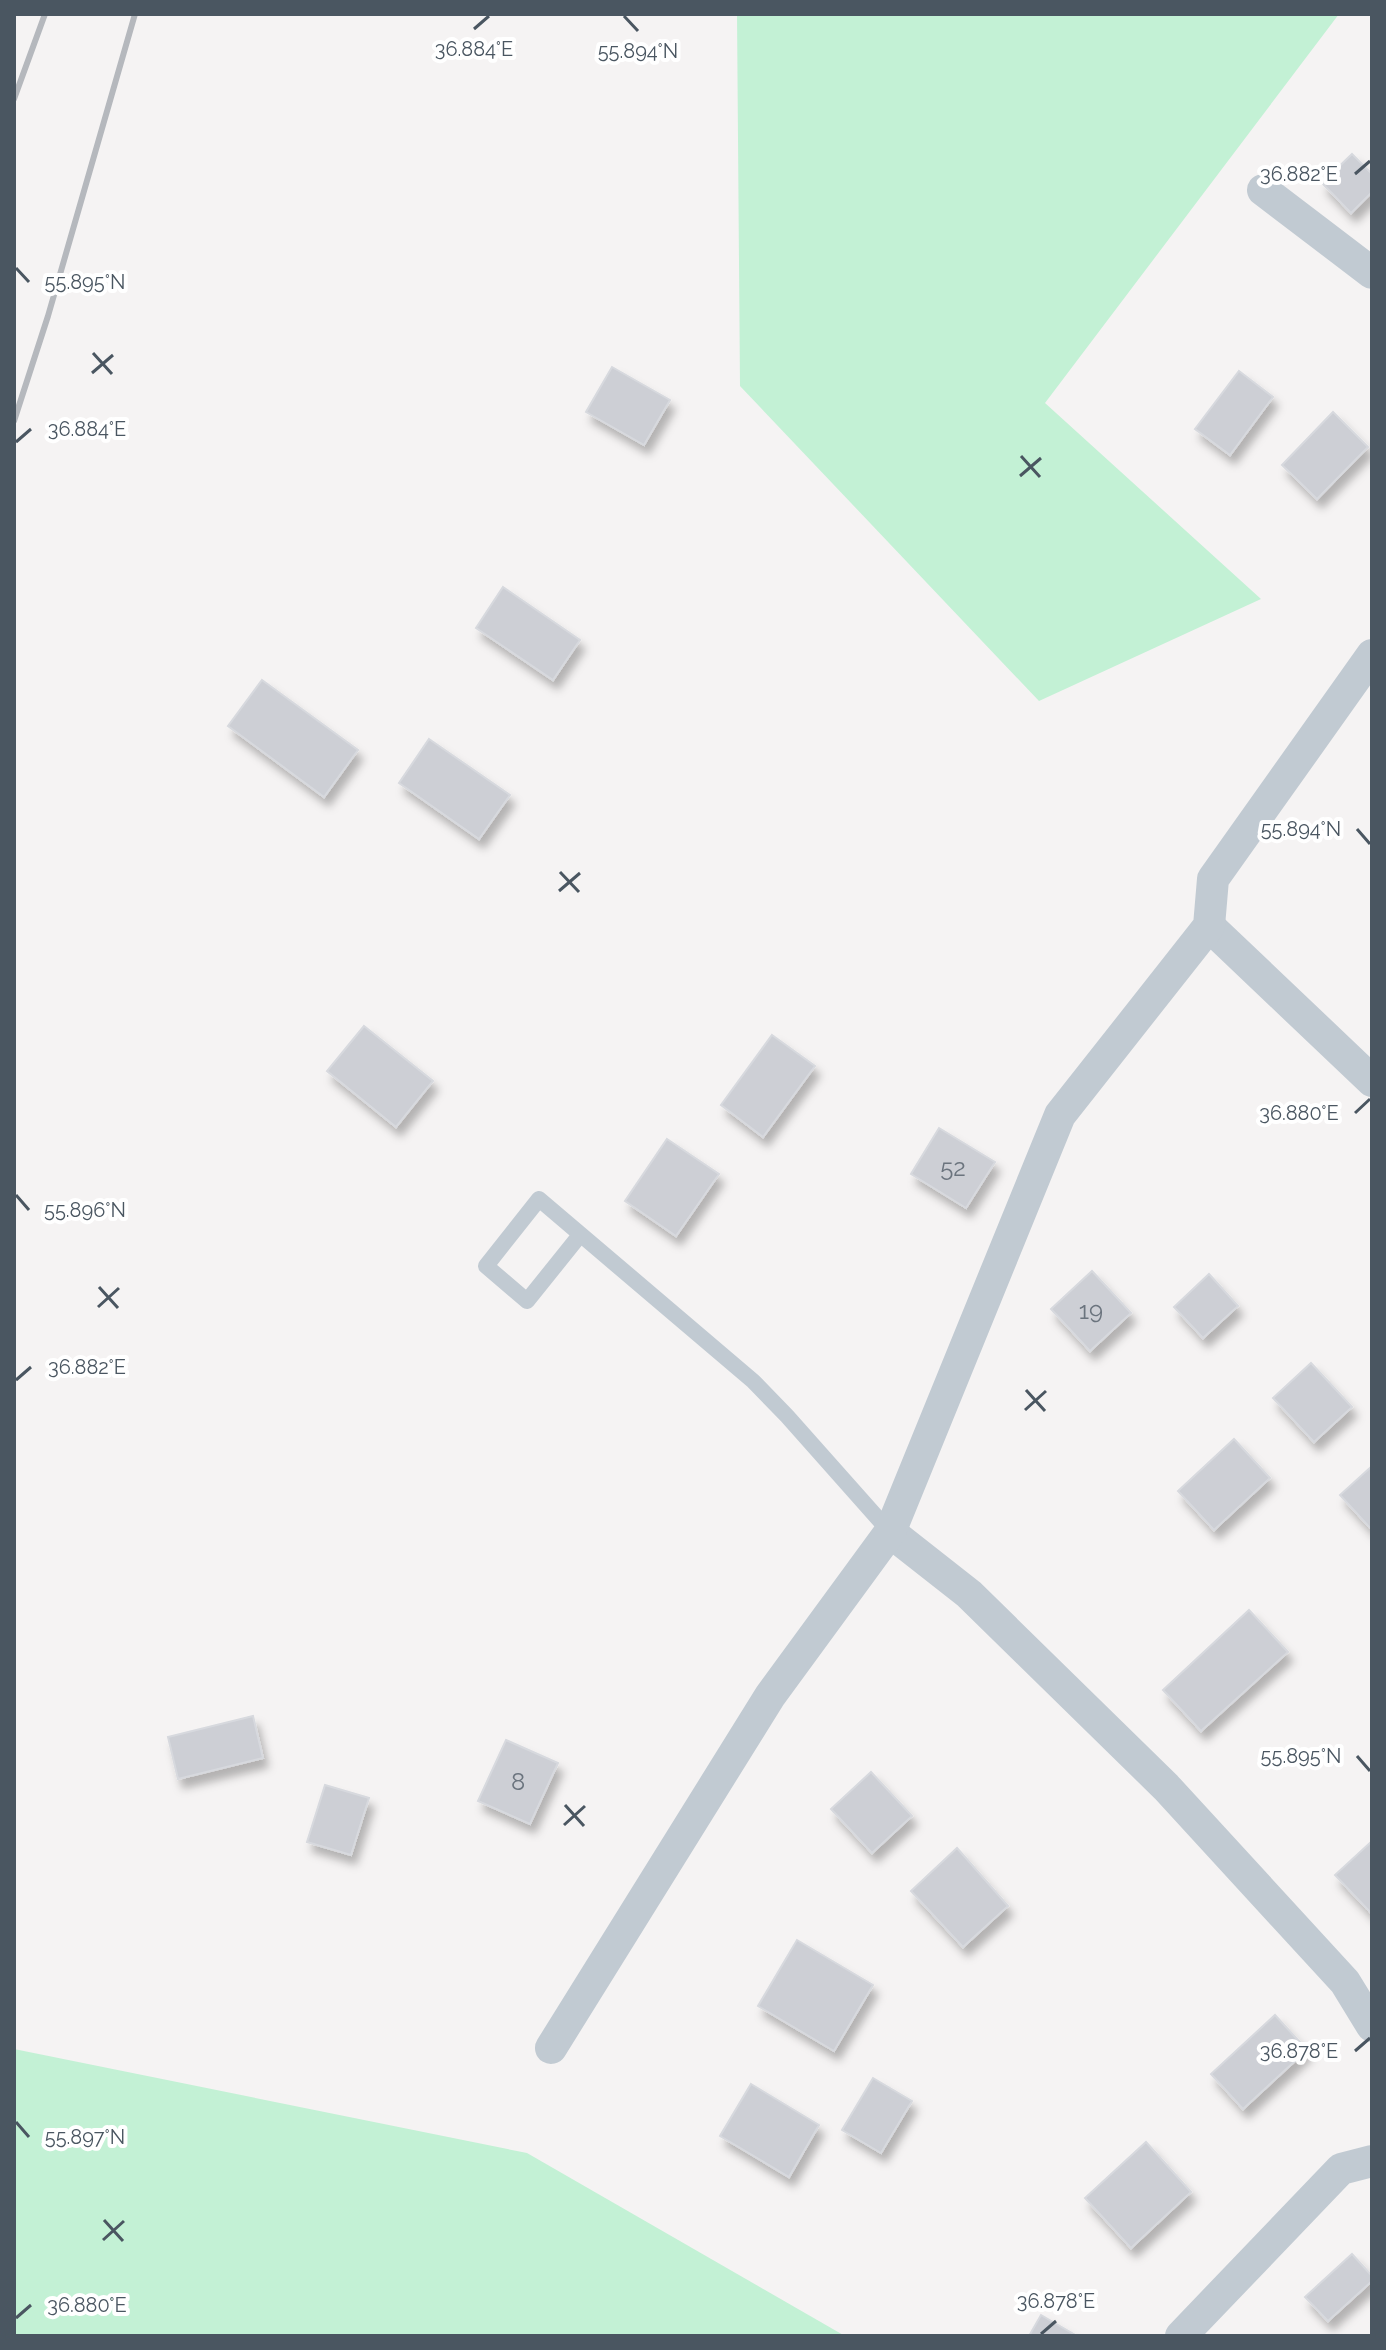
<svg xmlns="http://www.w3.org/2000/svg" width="1386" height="2350" font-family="Raleway,sans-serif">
  <defs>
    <filter id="shadow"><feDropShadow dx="5" dy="9" stdDeviation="4" flood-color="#0004"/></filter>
  </defs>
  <rect width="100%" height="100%" fill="#f5f3f3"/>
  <!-- green -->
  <g fill="#c3f1d5">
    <path d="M 737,14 L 1339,14 L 1045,403 L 1261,599 L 1039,701 L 740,386 Z"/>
    <path d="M 14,2049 L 527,2153 L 845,2336 L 14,2336 Z"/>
  </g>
  <!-- building -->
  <g fill="#cdcfd5" stroke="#d7d9de" stroke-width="2" filter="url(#shadow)">
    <path d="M 1352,154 L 1372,174 L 1372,192 L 1351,213 L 1322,183 Z"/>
    <path d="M 612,367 L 670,400 L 644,445 L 586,412 Z"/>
    <path d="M 1239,371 L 1273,397 L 1230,455 L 1195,429 Z"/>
    <path d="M 1333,412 L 1368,447 L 1317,499 L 1282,465 Z"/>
    <path d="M 503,587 L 580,640 L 553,680 L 476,628 Z"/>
    <path d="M 262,680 L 358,750 L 324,797 L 228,726 Z"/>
    <path d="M 429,739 L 510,795 L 479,839 L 399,783 Z"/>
    <path d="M 364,1026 L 433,1081 L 396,1127 L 327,1071 Z"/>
    <path d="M 772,1035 L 815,1066 L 763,1137 L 721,1105 Z"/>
    <path d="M 939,1128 L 995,1162 L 966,1208 L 911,1174 Z"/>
    <path d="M 667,1139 L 719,1174 L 676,1236 L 625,1201 Z"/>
    <path d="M 1092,1271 L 1131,1313 L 1090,1351 L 1051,1309 Z"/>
    <path d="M 1209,1274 L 1238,1306 L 1203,1338 L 1174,1307 Z"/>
    <path d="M 1311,1363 L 1352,1407 L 1314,1442 L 1273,1398 Z"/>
    <path d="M 1234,1439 L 1270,1478 L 1214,1530 L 1178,1491 Z"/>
    <path d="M 1372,1466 L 1372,1530 L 1340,1495 Z"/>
    <path d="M 1249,1610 L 1288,1652 L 1201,1731 L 1163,1690 Z"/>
    <path d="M 253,1716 L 263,1758 L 178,1779 L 168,1737 Z"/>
    <path d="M 506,1740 L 558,1763 L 530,1824 L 478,1801 Z"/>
    <path d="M 871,1772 L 912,1816 L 872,1853 L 831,1809 Z"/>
    <path d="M 325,1785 L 369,1798 L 351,1855 L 307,1842 Z"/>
    <path d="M 1372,1841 L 1372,1914 L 1335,1875 Z"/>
    <path d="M 957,1848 L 1008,1906 L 963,1947 L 911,1891 Z"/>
    <path d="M 797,1940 L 873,1985 L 834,2051 L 758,2006 Z"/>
    <path d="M 1275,2015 L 1307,2050 L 1243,2109 L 1211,2074 Z"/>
    <path d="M 873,2078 L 912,2101 L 881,2153 L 842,2130 Z"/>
    <path d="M 751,2084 L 819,2125 L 789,2177 L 720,2136 Z"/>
    <path d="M 1146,2142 L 1191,2192 L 1131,2248 L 1085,2198 Z"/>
    <path d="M 1352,2254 L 1372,2276 L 1372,2281 L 1328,2321 L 1305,2297 Z"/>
    <path d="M 1041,2315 L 1077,2336 L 1029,2336 Z"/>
  </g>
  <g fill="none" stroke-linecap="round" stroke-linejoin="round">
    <!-- lane -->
    <path stroke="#c1cad2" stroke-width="16" d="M 580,1235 L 527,1301 L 486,1266 L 539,1199 L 753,1381 L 787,1416 L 890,1532"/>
    <!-- street -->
    <g stroke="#c1cad2" stroke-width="32">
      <path d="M 1263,190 L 1372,273"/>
      <path d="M 1209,926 L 1372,1081"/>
      <path d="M 890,1532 L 969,1594 L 1166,1787 L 1345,1982 L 1372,2026"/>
      <path d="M 551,2048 L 770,1696 L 890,1532 L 1060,1115 L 1209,926 L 1213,879 L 1372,655"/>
      <path d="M 1181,2336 L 1341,2169 L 1372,2161"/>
    </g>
    <!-- rail -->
    <g stroke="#b5b8bd" stroke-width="6">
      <path d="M 14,99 L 45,14"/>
      <path d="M 14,421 L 48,316 L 135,14"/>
    </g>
  </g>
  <!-- ticks -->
  <path fill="none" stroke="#4a5661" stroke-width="3" d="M 624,16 L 638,31M 474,29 L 489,16M 1355,174 L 1370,161M 16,268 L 29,282M 93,353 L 112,374M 92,373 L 113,355M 16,442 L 31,429M 1021,456 L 1040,477M 1020,476 L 1041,458M 1357,829 L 1370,844M 560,872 L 579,892M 559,891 L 580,873M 1355,1113 L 1370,1099M 16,1195 L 29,1210M 99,1287 L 118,1308M 98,1307 L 119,1288M 16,1380 L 31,1367M 1026,1390 L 1045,1411M 1025,1410 L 1046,1391M 1357,1756 L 1370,1771M 565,1805 L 584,1826M 564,1825 L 585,1806M 1355,2051 L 1370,2038M 16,2122 L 29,2137M 104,2220 L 123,2241M 103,2240 L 124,2221M 16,2318 L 31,2305M 1041,2334 L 1056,2321"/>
  <g text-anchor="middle" stroke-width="8" stroke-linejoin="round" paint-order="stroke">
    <!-- number labels -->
    <g font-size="24" fill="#6b747e">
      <text x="953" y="1176">52</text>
      <text x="1091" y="1319">19</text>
      <text x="518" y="1790">8</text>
    </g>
  </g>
  <g font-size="20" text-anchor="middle" fill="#4a5661" stroke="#fff" stroke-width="8" stroke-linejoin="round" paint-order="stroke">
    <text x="474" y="56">36.884°E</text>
    <text x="638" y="58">55.894°N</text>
    <text x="1299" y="181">36.882°E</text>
    <text x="85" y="289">55.895°N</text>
    <text x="87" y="436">36.884°E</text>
    <text x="1301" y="836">55.894°N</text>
    <text x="1299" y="1120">36.880°E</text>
    <text x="85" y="1217">55.896°N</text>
    <text x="87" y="1374">36.882°E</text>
    <text x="1301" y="1763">55.895°N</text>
    <text x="1299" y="2058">36.878°E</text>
    <text x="85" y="2144">55.897°N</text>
    <text x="1056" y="2308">36.878°E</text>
    <text x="87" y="2312">36.880°E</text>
  </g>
  <!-- border -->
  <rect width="1386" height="2350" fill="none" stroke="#4a5661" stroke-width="32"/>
</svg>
